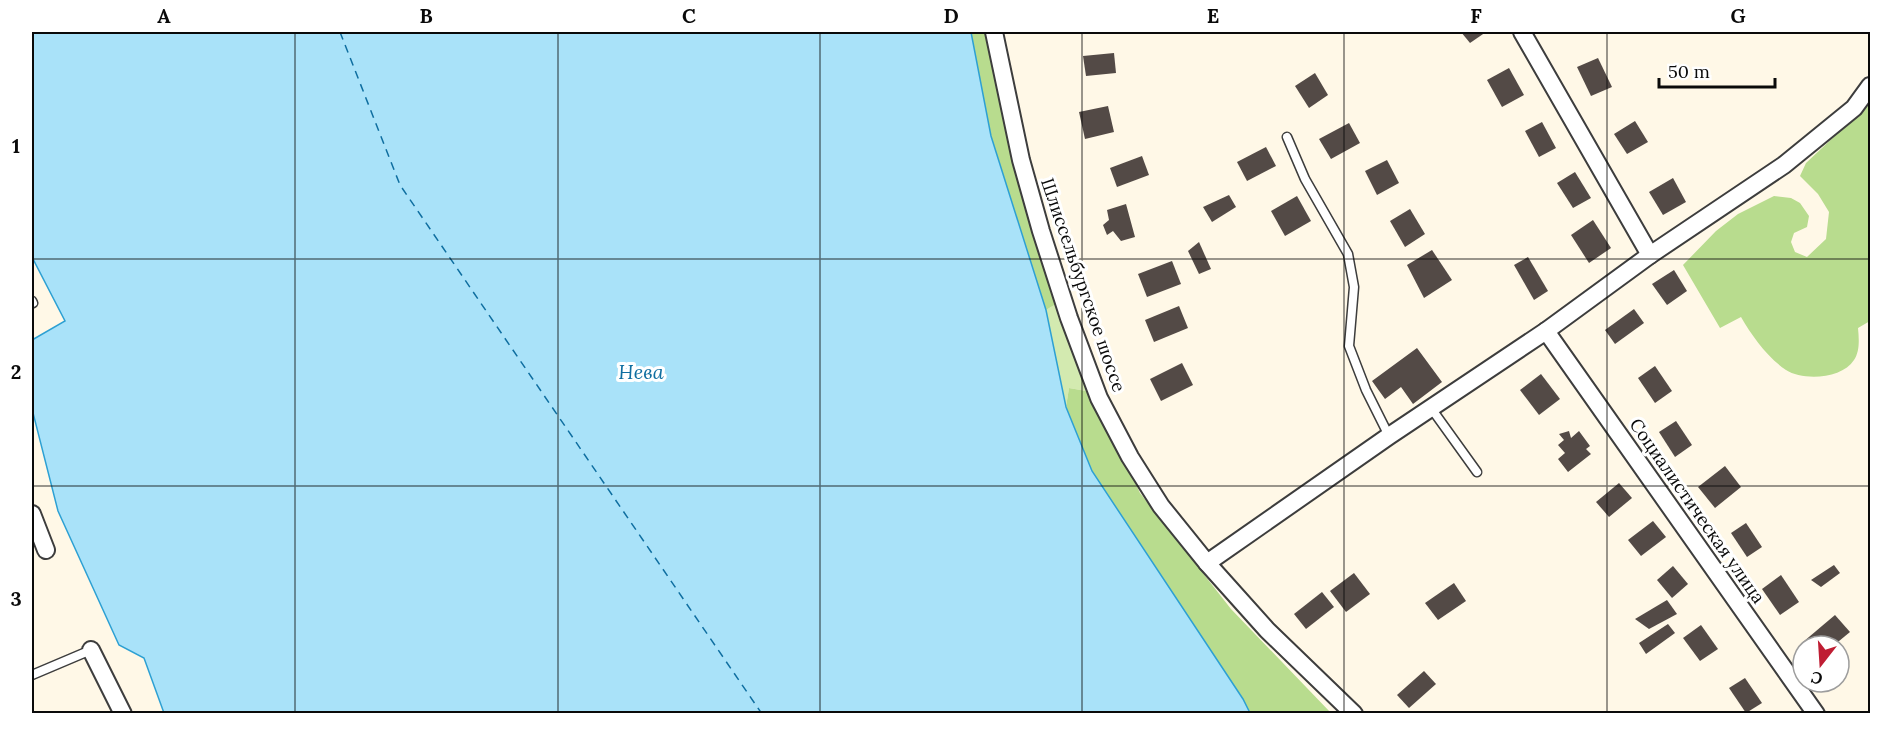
<svg xmlns="http://www.w3.org/2000/svg" width="1902" height="745" font-family="Lora,serif">
  <rect width="100%" height="100%" fill="#fff8e7"/>
  <!-- green -->
  <path fill="#d3eab0" d="M 1056,304 L 1092,392 L 1069,388 L 1066,407 L 1046,310 Z"/>
  <!-- forest -->
  <g fill="#b8dc8e">
    <path d="M 971,32 L 991,32 L 1056,304 L 1046,310 L 991,136 Z"/>
    <path d="M 1870,103 L 1870,321 L 1858,328 C 1859,339 1860,351 1854,360 C 1842,379 1803,381 1786,370 C 1767,357 1752,336 1741,317 L 1720,328 L 1683,265 L 1716,231 L 1738,214 L 1774,196 L 1791,198 L 1800,203 L 1809,216 L 1807,227 L 1794,233 L 1791,242 L 1795,252 L 1807,257 L 1826,239 L 1829,212 L 1818,194 L 1800,176 L 1806,163 Z"/>
    <path d="M 1069,388 L 1092,392 L 1140,493 L 1231,609 L 1331,713 L 1250,713 L 1243,699 L 1092,471 L 1066,407 Z"/>
  </g>
  <!-- water -->
  <path fill="#a9e2f9" stroke="#2da0d3" stroke-width="1.5" d="M 32,32 L 971,32 L 991,136 L 1046,310 L 1066,407 L 1092,471 L 1243,699 L 1250,713 L 164,713 L 144,658 L 119,645 L 58,511 L 32,409 L 32,340 L 65,321 L 32,257 Z"/>
  <g fill="none" stroke-linecap="round" stroke-linejoin="round">
    <!-- ferry -->
    <path stroke="#0f6ea0" stroke-width="1.5" stroke-dasharray="8 6" stroke-linecap="butt" d="M 340,32 L 400,185 L 762,714"/>
  </g>
  <!-- building -->
  <g fill="#534a46">
    <path d="M 1461,32 L 1486,32 L 1470,43 Z"/>
    <path d="M 1114,53 L 1116,73 L 1086,76 L 1083,56 Z"/>
    <path d="M 1598,58 L 1612,87 L 1591,96 L 1577,67 Z"/>
    <path d="M 1509,68 L 1524,95 L 1502,107 L 1487,80 Z"/>
    <path d="M 1315,73 L 1328,95 L 1309,108 L 1295,86 Z"/>
    <path d="M 1108,106 L 1114,132 L 1085,139 L 1079,112 Z"/>
    <path d="M 1635,121 L 1648,142 L 1627,154 L 1614,134 Z"/>
    <path d="M 1542,122 L 1556,148 L 1539,157 L 1525,131 Z"/>
    <path d="M 1349,123 L 1360,143 L 1331,159 L 1319,139 Z"/>
    <path d="M 1266,147 L 1276,166 L 1247,181 L 1237,162 Z"/>
    <path d="M 1142,156 L 1149,175 L 1117,187 L 1110,168 Z"/>
    <path d="M 1387,160 L 1399,183 L 1377,195 L 1365,171 Z"/>
    <path d="M 1575,172 L 1591,198 L 1573,208 L 1557,183 Z"/>
    <path d="M 1673,178 L 1686,202 L 1663,215 L 1649,192 Z"/>
    <path d="M 1229,195 L 1236,207 L 1212,222 L 1203,207 Z"/>
    <path d="M 1297,196 L 1311,221 L 1285,236 L 1271,211 Z"/>
    <path d="M 1126,204 L 1135,237 L 1121,241 L 1113,231 L 1107,235 L 1103,225 L 1109,220 L 1107,210 Z"/>
    <path d="M 1410,209 L 1425,234 L 1405,247 L 1390,221 Z"/>
    <path d="M 1593,220 L 1611,248 L 1589,263 L 1571,235 Z"/>
    <path d="M 1199,242 L 1211,269 L 1199,274 L 1188,251 Z"/>
    <path d="M 1432,250 L 1452,280 L 1424,298 L 1407,265 Z"/>
    <path d="M 1528,257 L 1548,291 L 1534,300 L 1514,265 Z"/>
    <path d="M 1172,261 L 1181,284 L 1147,297 L 1138,274 Z"/>
    <path d="M 1674,270 L 1687,291 L 1667,305 L 1652,284 Z"/>
    <path d="M 1179,306 L 1188,328 L 1154,342 L 1145,320 Z"/>
    <path d="M 1634,309 L 1644,323 L 1615,344 L 1605,330 Z"/>
    <path d="M 1417,348 L 1442,382 L 1413,404 L 1401,387 L 1385,399 L 1372,381 Z"/>
    <path d="M 1182,363 L 1193,385 L 1161,401 L 1150,379 Z"/>
    <path d="M 1655,366 L 1672,391 L 1655,403 L 1638,378 Z"/>
    <path d="M 1541,374 L 1560,399 L 1539,415 L 1520,390 Z"/>
    <path d="M 1676,421 L 1692,445 L 1675,457 L 1659,432 Z"/>
    <path d="M 1569,431 L 1571,438 L 1579,431 L 1590,446 L 1586,449 L 1591,454 L 1568,472 L 1558,459 L 1565,453 L 1558,445 L 1564,440 L 1559,434 Z"/>
    <path d="M 1725,466 L 1741,487 L 1715,508 L 1698,487 Z"/>
    <path d="M 1619,483 L 1632,498 L 1609,517 L 1596,502 Z"/>
    <path d="M 1653,521 L 1666,537 L 1641,556 L 1628,540 Z"/>
    <path d="M 1746,523 L 1762,547 L 1747,557 L 1731,533 Z"/>
    <path d="M 1834,565 L 1840,573 L 1821,587 L 1811,580 Z"/>
    <path d="M 1673,566 L 1688,584 L 1672,598 L 1657,580 Z"/>
    <path d="M 1354,573 L 1370,594 L 1346,612 L 1330,591 Z"/>
    <path d="M 1781,575 L 1799,602 L 1780,615 L 1762,589 Z"/>
    <path d="M 1454,583 L 1466,601 L 1438,620 L 1425,603 Z"/>
    <path d="M 1322,592 L 1334,607 L 1306,629 L 1294,614 Z"/>
    <path d="M 1667,600 L 1677,614 L 1649,629 L 1635,619 Z"/>
    <path d="M 1835,615 L 1850,632 L 1833,646 L 1807,646 L 1803,642 Z"/>
    <path d="M 1668,624 L 1675,633 L 1646,654 L 1639,643 Z"/>
    <path d="M 1701,625 L 1718,649 L 1700,661 L 1683,638 Z"/>
    <path d="M 1424,671 L 1436,684 L 1409,708 L 1397,695 Z"/>
    <path d="M 1745,678 L 1762,703 L 1746,713 L 1729,688 Z"/>
  </g>
  <g fill="none" stroke-linecap="round" stroke-linejoin="round">
    <defs>
      <g id="service">
        <path d="M 1287,137 L 1305,179 L 1348,254 L 1354,287 L 1349,346 L 1366,390 L 1389,436"/>
        <path d="M 32,301 L 33,303"/>
        <path d="M 1431,408 L 1477,472"/>
        <path d="M 32,675 L 91,650"/>
      </g>
      <g id="minor">
        <path d="M 994,32 L 1021,160 L 1041,231 L 1069,318 L 1099,398 L 1130,457 L 1161,506 L 1207,563 L 1267,630 L 1354,714"/>
        <path d="M 1522,32 L 1650,255"/>
        <path d="M 1546,331 L 1816,714"/>
        <path d="M 32,514 L 46,550"/>
        <path d="M 1207,563 L 1389,436 L 1546,331 L 1650,255 L 1784,165 L 1854,108 L 1870,86"/>
        <path d="M 91,650 L 123,714"/>
      </g>
    </defs>
    <!-- service casing -->
    <use href="#service" stroke="#3d3d3d" stroke-width="11"/>
    <!-- minor casing -->
    <use href="#minor" stroke="#3d3d3d" stroke-width="20"/>
    <!-- service -->
    <use href="#service" stroke="#fff" stroke-width="8"/>
    <!-- minor -->
    <use href="#minor" stroke="#fff" stroke-width="16"/>
  </g>
  <!-- grid -->
  <path fill="none" stroke="#0a0a0a" stroke-width="1.5" stroke-opacity="0.55" d="M 295,32 L 295,714M 558,32 L 558,714M 820,32 L 820,714M 1082,32 L 1082,714M 1344,32 L 1344,714M 1607,32 L 1607,714M 32,259 L 1870,259M 32,486 L 1870,486"/>
  <g text-anchor="middle" stroke-width="6" stroke-linejoin="round" paint-order="stroke">
    <!-- street labels -->
    <g font-size="18" fill="#0a0a0a" stroke="#fff">
      <text transform="translate(1083 285) rotate(71)" y="6">Шлиссельбургское шоссе</text>
      <text transform="translate(1697 511) rotate(55)" y="6">Социалистическая улица</text>
    </g>
    <!-- water labels -->
    <g font-size="20" font-style="italic" fill="#0f6ea0" stroke="#fff">
      <text x="641" y="379">Нева</text>
    </g>
  </g>
  <!-- border -->
  <rect width="1902" height="745" fill="none" stroke="#ffffff" stroke-width="66"/>
  <!-- north arrow -->
  <g transform="translate(1821 664) rotate(197)"><circle r="28" fill="#ffffff" stroke="#9d9d9d" stroke-width="1.5"/>
  <path d="M0-4.5L10 22L0 15L-10 22Z" fill="#bf1d33"/>
  <text y="-9" font-size="16" font-weight="bold" text-anchor="middle" fill="#0a0a0a">С</text>
  </g>
  <!-- scale -->
  <path d="M1659 78v9h116v-9" fill="none" stroke="#0a0a0a" stroke-width="3"/>
  <text x="1668" y="78" font-size="18" fill="#0a0a0a" stroke="#ffffff" stroke-width="4.5" paint-order="stroke">50 m</text>
  <rect x="33" y="33" width="1836" height="679" fill="none" stroke="#0a0a0a" stroke-width="2"/>
  <g font-size="20" text-anchor="middle" font-weight="bold" fill="#0a0a0a">
    <text x="164" y="23">A</text>
    <text x="426" y="23">B</text>
    <text x="689" y="23">C</text>
    <text x="951" y="23">D</text>
    <text x="1213" y="23">E</text>
    <text x="1476" y="23">F</text>
    <text x="1738" y="23">G</text>
    <text x="16" y="153">1</text>
    <text x="16" y="379">2</text>
    <text x="16" y="606">3</text>
  </g>
</svg>
